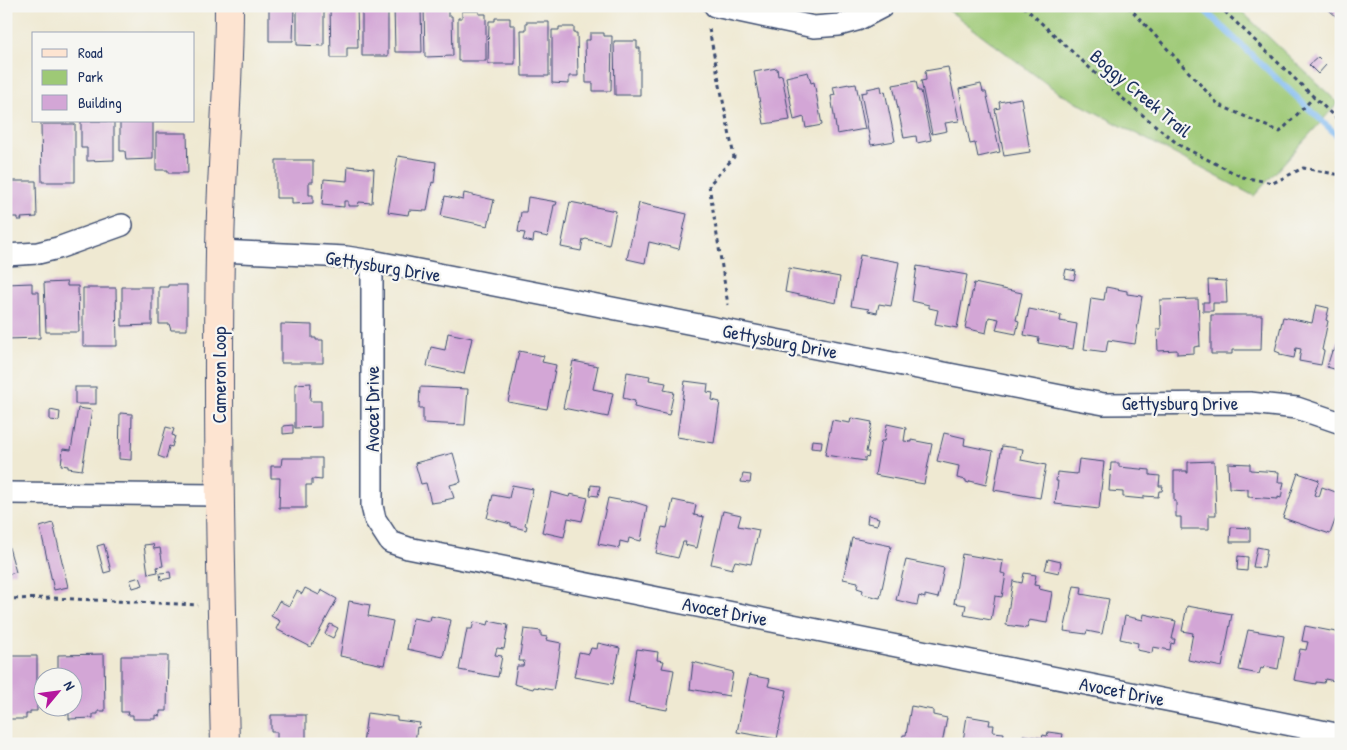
<svg xmlns="http://www.w3.org/2000/svg" width="1347" height="750" font-family="'Patrick Hand',sans-serif">
  <rect width="100%" height="100%" fill="#f6f6f2"/>
  <filter id="ink" filterUnits="userSpaceOnUse"><feTurbulence type="fractalNoise" baseFrequency=".02" numOctaves="2"/><feDisplacementMap in="SourceGraphic" scale="10" xChannelSelector="R" yChannelSelector="G"/><feConvolveMatrix kernelMatrix="1 2 1 2 8 2 1 2 1" color-interpolation-filters="sRGB"/></filter>
  <filter id="wash" filterUnits="userSpaceOnUse"><feTurbulence type="fractalNoise" baseFrequency=".0096" numOctaves="4" result="noise"/><feDisplacementMap in="SourceGraphic" scale="20" xChannelSelector="R" yChannelSelector="G"/><feGaussianBlur stdDeviation="1.12" result="paint"/><feColorMatrix in="noise" values="0 0 0 0 0 0 0 0 0 0 0 0 0 0 0 0 0 1.4 0 .05"/><feComposite in="paint" operator="in"/></filter>
  <g filter="url(#wash)">
    <rect width="100%" height="100%" fill="#efe9d2"/>
    <!-- green -->
    <path fill="#9ec976" stroke="#5c7c6a" d="M 943,6 L 1236,6 L 1338,103 L 1254,196 L 1059,93 Z"/>
    <g fill="none" stroke-linecap="round" stroke-linejoin="round">
      <!-- stream -->
      <path stroke="#81bbf2" stroke-width="6" d="M 1200,6 L 1341,139"/>
    </g>
    <g id="blocks">
      <!-- building -->
      <g fill="#d3a6d6">
        <path d="M 294,6 L 293,41 L 269,41 L 269,7 Z"/>
        <path d="M 297,6 L 324,6 L 324,46 L 297,45 Z"/>
        <path d="M 330,6 L 357,6 L 358,48 L 347,48 L 347,58 L 331,58 Z"/>
        <path d="M 362,6 L 384,6 L 384,10 L 388,11 L 388,56 L 362,56 Z"/>
        <path d="M 394,6 L 418,6 L 418,9 L 421,9 L 422,52 L 395,52 Z"/>
        <path d="M 448,6 L 448,16 L 452,16 L 453,56 L 425,57 L 424,7 Z"/>
        <path d="M 1327,6 L 1341,6 L 1341,21 L 1327,8 Z"/>
        <path d="M 462,11 L 479,11 L 479,14 L 486,14 L 486,61 L 458,61 L 458,18 L 462,18 Z"/>
        <path d="M 495,18 L 510,18 L 510,25 L 515,25 L 515,64 L 488,64 L 489,21 L 495,21 Z"/>
        <path d="M 526,22 L 549,22 L 549,76 L 522,76 L 521,30 L 526,30 Z"/>
        <path d="M 559,27 L 574,27 L 574,33 L 577,33 L 578,76 L 569,76 L 569,84 L 552,83 L 552,30 L 559,30 Z"/>
        <path d="M 590,33 L 604,33 L 604,36 L 612,36 L 611,91 L 593,91 L 593,83 L 586,83 L 585,40 L 590,40 Z"/>
        <path d="M 614,41 L 637,41 L 637,48 L 640,48 L 640,95 L 615,95 Z"/>
        <path d="M 1318,57 L 1326,65 L 1318,74 L 1309,65 Z"/>
        <path d="M 948,67 L 959,121 L 945,123 L 947,131 L 932,134 L 921,81 L 926,80 L 925,71 Z"/>
        <path d="M 777,68 L 778,76 L 782,75 L 790,120 L 764,124 L 754,72 Z"/>
        <path d="M 808,72 L 811,83 L 814,82 L 822,125 L 806,128 L 804,117 L 794,120 L 786,77 Z"/>
        <path d="M 916,81 L 918,91 L 921,91 L 931,140 L 917,143 L 916,136 L 904,138 L 893,85 Z"/>
        <path d="M 849,84 L 849,85 L 856,84 L 865,129 L 837,134 L 831,96 L 835,95 L 833,87 Z"/>
        <path d="M 981,84 L 983,92 L 986,92 L 1000,152 L 978,157 L 975,143 L 970,144 L 959,89 Z"/>
        <path d="M 881,86 L 882,92 L 885,91 L 895,141 L 871,145 L 861,93 L 867,92 L 867,89 Z"/>
        <path d="M 1021,98 L 1030,152 L 1004,156 L 995,109 L 1000,108 L 999,102 Z"/>
        <path d="M 81,121 L 114,121 L 114,160 L 87,161 L 87,148 L 81,148 Z"/>
        <path d="M 120,121 L 153,121 L 153,159 L 126,160 L 125,151 L 120,151 Z"/>
        <path d="M 41,124 L 75,124 L 75,182 L 42,182 Z"/>
        <path d="M 156,133 L 187,133 L 188,173 L 168,173 L 168,170 L 156,170 Z"/>
        <path d="M 398,156 L 436,162 L 434,183 L 432,182 L 427,211 L 409,210 L 408,215 L 388,212 Z"/>
        <path d="M 276,160 L 313,160 L 313,182 L 309,182 L 309,195 L 313,195 L 313,203 L 292,204 L 292,198 L 276,198 Z"/>
        <path d="M 348,166 L 374,169 L 372,203 L 359,202 L 358,206 L 348,206 L 348,201 L 344,201 L 344,207 L 322,205 L 324,179 L 347,181 Z"/>
        <path d="M 7,181 L 36,181 L 37,217 L 21,218 L 22,220 L 18,220 L 18,217 L 8,217 Z"/>
        <path d="M 464,193 L 494,200 L 488,226 L 441,216 L 445,196 L 463,200 Z"/>
        <path d="M 528,197 L 557,202 L 556,205 L 554,205 L 548,237 L 534,234 L 533,242 L 523,240 L 525,233 L 518,232 L 521,212 L 526,212 Z"/>
        <path d="M 570,202 L 616,211 L 609,245 L 586,239 L 583,240 L 581,251 L 561,247 Z"/>
        <path d="M 639,203 L 687,214 L 679,249 L 649,242 L 645,263 L 627,259 Z"/>
        <path d="M 860,255 L 899,262 L 891,306 L 879,304 L 877,313 L 868,311 L 869,309 L 851,306 Z"/>
        <path d="M 917,266 L 967,275 L 957,328 L 935,324 L 938,310 L 929,308 L 929,305 L 912,301 Z"/>
        <path d="M 789,268 L 840,277 L 836,303 L 785,292 Z"/>
        <path d="M 1066,269 L 1076,271 L 1074,280 L 1064,278 Z"/>
        <path d="M 1208,280 L 1226,281 L 1227,303 L 1213,303 L 1213,311 L 1203,311 L 1203,302 L 1209,302 Z"/>
        <path d="M 67,282 L 67,286 L 78,286 L 79,332 L 46,332 L 44,283 Z"/>
        <path d="M 32,283 L 32,292 L 39,292 L 40,338 L 7,339 L 6,284 Z"/>
        <path d="M 974,283 L 1022,293 L 1016,320 L 1019,321 L 1016,334 L 996,330 L 999,319 L 989,317 L 986,333 L 965,328 Z"/>
        <path d="M 168,285 L 187,285 L 187,330 L 171,330 L 169,324 L 159,324 L 159,287 L 168,287 Z"/>
        <path d="M 122,287 L 152,287 L 152,325 L 122,326 Z"/>
        <path d="M 1106,287 L 1127,291 L 1127,294 L 1142,296 L 1135,344 L 1108,340 L 1106,352 L 1084,349 L 1091,298 L 1104,300 Z"/>
        <path d="M 83,288 L 116,288 L 117,346 L 83,346 Z"/>
        <path d="M 1198,299 L 1200,346 L 1194,347 L 1194,353 L 1177,354 L 1177,350 L 1158,351 L 1157,329 L 1161,329 L 1160,300 Z"/>
        <path d="M 1316,305 L 1329,308 L 1326,320 L 1328,321 L 1322,350 L 1324,351 L 1321,365 L 1299,361 L 1301,349 L 1296,348 L 1294,358 L 1280,355 L 1280,353 L 1275,351 L 1283,317 L 1312,323 Z"/>
        <path d="M 1029,309 L 1061,315 L 1060,321 L 1077,324 L 1073,349 L 1038,343 L 1039,338 L 1024,335 Z"/>
        <path d="M 1211,315 L 1262,315 L 1261,350 L 1232,350 L 1232,354 L 1211,354 Z"/>
        <path d="M 281,324 L 312,325 L 312,338 L 316,338 L 316,340 L 323,340 L 323,363 L 281,363 Z"/>
        <path d="M 448,333 L 472,338 L 464,374 L 427,366 L 431,347 L 445,350 Z"/>
        <path d="M 1340,334 L 1341,334 L 1341,371 L 1327,367 L 1332,351 L 1334,352 Z"/>
        <path d="M 519,351 L 544,356 L 542,362 L 556,365 L 547,409 L 508,402 Z"/>
        <path d="M 573,361 L 598,366 L 593,389 L 613,393 L 608,417 L 563,408 Z"/>
        <path d="M 627,372 L 650,376 L 649,380 L 666,383 L 664,390 L 674,392 L 669,415 L 634,407 L 635,401 L 623,398 Z"/>
        <path d="M 685,381 L 708,384 L 707,392 L 713,393 L 712,400 L 720,402 L 714,443 L 677,437 Z"/>
        <path d="M 311,383 L 310,401 L 321,401 L 321,427 L 295,428 L 295,384 Z"/>
        <rect x="75" y="387" width="21" height="17"/>
        <path d="M 420,387 L 468,389 L 465,425 L 423,423 L 423,408 L 419,408 Z"/>
        <path d="M 78,408 L 92,410 L 82,470 L 68,468 L 68,466 L 61,465 L 63,449 L 71,450 Z"/>
        <path d="M 50,410 L 60,412 L 59,421 L 50,420 Z"/>
        <path d="M 120,413 L 132,414 L 131,460 L 119,459 Z"/>
        <path d="M 851,418 L 872,422 L 866,452 L 869,452 L 868,458 L 865,457 L 865,461 L 825,455 L 832,420 L 850,423 Z"/>
        <path d="M 887,424 L 906,428 L 904,441 L 911,442 L 911,440 L 932,444 L 924,484 L 875,475 L 881,441 L 884,441 Z"/>
        <path d="M 293,425 L 293,433 L 283,434 L 283,426 Z"/>
        <path d="M 166,427 L 174,429 L 172,435 L 175,436 L 172,447 L 169,446 L 166,459 L 158,456 Z"/>
        <path d="M 944,433 L 965,438 L 964,445 L 993,451 L 986,485 L 970,481 L 969,483 L 966,482 L 966,480 L 957,478 L 959,466 L 937,461 Z"/>
        <path d="M 812,440 L 822,441 L 821,449 L 811,448 Z"/>
        <path d="M 1002,446 L 1023,449 L 1021,460 L 1046,465 L 1040,498 L 994,490 Z"/>
        <path d="M 453,453 L 461,482 L 450,485 L 454,498 L 445,500 L 446,501 L 431,503 L 426,483 L 421,484 L 415,463 Z"/>
        <path d="M 282,458 L 322,458 L 322,480 L 312,479 L 312,485 L 306,485 L 306,508 L 279,508 L 280,478 L 271,478 L 271,466 L 281,466 Z"/>
        <path d="M 1079,459 L 1104,462 L 1099,509 L 1055,504 L 1058,481 L 1056,481 L 1057,472 L 1077,474 Z"/>
        <path d="M 1214,461 L 1216,515 L 1209,515 L 1209,529 L 1181,529 L 1181,517 L 1176,517 L 1176,501 L 1174,501 L 1174,471 L 1187,471 L 1187,473 L 1188,473 L 1188,462 Z"/>
        <path d="M 1111,463 L 1119,463 L 1119,467 L 1150,470 L 1150,475 L 1160,476 L 1159,486 L 1163,486 L 1162,491 L 1159,491 L 1158,497 L 1144,496 L 1144,499 L 1123,497 L 1123,492 L 1109,491 Z"/>
        <path d="M 1228,463 L 1250,464 L 1250,470 L 1279,472 L 1278,482 L 1284,482 L 1281,498 L 1278,497 L 1278,499 L 1248,497 L 1248,489 L 1229,488 Z"/>
        <path d="M 1298,473 L 1319,480 L 1314,495 L 1319,497 L 1322,487 L 1341,494 L 1341,504 L 1330,534 L 1283,518 Z"/>
        <path d="M 743,474 L 751,475 L 750,483 L 741,482 Z"/>
        <path d="M 512,485 L 533,489 L 525,525 L 527,526 L 526,530 L 511,526 L 511,524 L 487,518 L 493,495 L 509,498 Z"/>
        <path d="M 591,485 L 600,486 L 598,496 L 590,495 Z"/>
        <path d="M 551,492 L 569,497 L 570,494 L 588,498 L 582,521 L 568,518 L 564,537 L 542,532 Z"/>
        <path d="M 608,498 L 629,502 L 631,501 L 647,506 L 641,541 L 629,538 L 628,543 L 620,541 L 619,548 L 598,544 Z"/>
        <path d="M 673,500 L 696,505 L 694,515 L 704,517 L 697,548 L 685,545 L 686,542 L 683,542 L 678,558 L 656,553 L 662,527 L 667,528 Z"/>
        <path d="M 723,511 L 741,515 L 738,526 L 759,530 L 751,564 L 735,561 L 732,569 L 711,564 Z"/>
        <path d="M 868,515 L 879,518 L 877,525 L 867,523 Z"/>
        <path d="M 53,523 L 68,587 L 54,590 L 40,527 Z"/>
        <path d="M 1231,527 L 1250,528 L 1250,542 L 1230,542 Z"/>
        <path d="M 6,537 L 16,572 L 8,574 L 6,571 Z"/>
        <path d="M 852,538 L 891,546 L 880,598 L 862,594 L 863,590 L 857,588 L 858,582 L 843,579 Z"/>
        <path d="M 104,544 L 111,571 L 104,573 L 97,546 Z"/>
        <path d="M 153,544 L 154,549 L 160,548 L 163,566 L 157,567 L 158,572 L 148,574 L 144,545 Z"/>
        <path d="M 1257,547 L 1267,549 L 1264,568 L 1253,567 Z"/>
        <path d="M 962,554 L 1003,561 L 1001,573 L 1006,574 L 1002,597 L 995,596 L 991,620 L 964,615 L 966,605 L 954,603 Z"/>
        <path d="M 1238,556 L 1248,557 L 1247,571 L 1237,570 Z"/>
        <path d="M 1048,559 L 1061,562 L 1059,573 L 1045,570 Z"/>
        <path d="M 906,560 L 944,568 L 938,598 L 925,595 L 925,598 L 919,596 L 917,605 L 896,600 Z"/>
        <path d="M 170,572 L 171,578 L 161,580 L 160,573 Z"/>
        <path d="M 1024,573 L 1036,575 L 1034,585 L 1040,586 L 1039,589 L 1052,592 L 1047,623 L 1029,620 L 1027,628 L 1006,625 L 1013,581 L 1022,583 Z"/>
        <path d="M 140,577 L 143,585 L 133,588 L 130,580 Z"/>
        <path d="M 1074,586 L 1082,587 L 1081,594 L 1109,599 L 1102,634 L 1087,631 L 1086,634 L 1064,631 Z"/>
        <path d="M 305,588 L 319,595 L 321,590 L 337,599 L 311,647 L 276,629 L 280,621 L 271,616 L 279,601 L 289,606 L 297,591 L 302,594 Z"/>
        <path d="M 349,601 L 370,605 L 368,616 L 393,621 L 384,665 L 340,656 Z"/>
        <path d="M 1187,606 L 1232,614 L 1222,667 L 1188,660 L 1193,633 L 1182,631 Z"/>
        <path d="M 1144,614 L 1176,621 L 1172,639 L 1175,639 L 1174,644 L 1171,643 L 1170,650 L 1153,647 L 1152,653 L 1137,650 L 1138,643 L 1120,639 L 1125,616 L 1143,620 Z"/>
        <path d="M 431,616 L 451,620 L 443,657 L 407,649 L 413,618 L 430,621 Z"/>
        <path d="M 489,621 L 508,625 L 504,649 L 497,648 L 495,655 L 502,656 L 498,677 L 459,670 L 467,629 L 472,629 L 474,622 L 488,625 Z"/>
        <path d="M 330,624 L 338,628 L 333,638 L 325,634 Z"/>
        <path d="M 1305,626 L 1341,633 L 1341,650 L 1335,681 L 1325,679 L 1324,683 L 1316,682 L 1316,684 L 1294,680 L 1300,649 L 1306,650 L 1308,642 L 1302,641 Z"/>
        <path d="M 524,629 L 541,631 L 541,636 L 547,637 L 546,640 L 561,643 L 556,680 L 555,680 L 553,690 L 534,687 L 533,689 L 514,684 L 517,666 L 523,666 L 524,661 L 519,661 Z"/>
        <path d="M 1248,630 L 1284,636 L 1278,669 L 1264,666 L 1263,669 L 1261,668 L 1259,674 L 1239,670 Z"/>
        <path d="M 598,643 L 620,648 L 613,684 L 574,677 L 579,652 L 589,654 L 591,648 L 597,649 Z"/>
        <path d="M 637,649 L 658,652 L 657,660 L 664,661 L 662,668 L 674,670 L 667,710 L 628,703 Z"/>
        <path d="M 104,654 L 105,711 L 98,711 L 98,714 L 93,714 L 93,718 L 69,719 L 69,714 L 65,714 L 64,710 L 58,710 L 58,708 L 72,708 L 72,678 L 58,678 L 58,655 Z"/>
        <path d="M 6,656 L 37,656 L 37,711 L 30,711 L 30,714 L 26,714 L 26,719 L 6,719 Z"/>
        <path d="M 121,656 L 168,656 L 167,711 L 160,711 L 160,716 L 156,715 L 156,719 L 133,719 L 133,715 L 127,715 L 128,712 L 121,712 Z"/>
        <path d="M 693,662 L 733,672 L 729,696 L 690,689 Z"/>
        <path d="M 749,675 L 770,679 L 768,686 L 787,690 L 777,739 L 737,732 Z"/>
        <path d="M 911,706 L 933,710 L 933,715 L 947,718 L 942,744 L 904,744 L 905,741 L 902,740 L 903,735 L 906,735 Z"/>
        <path d="M 367,713 L 397,717 L 397,720 L 420,723 L 419,728 L 417,727 L 415,742 L 413,741 L 412,744 L 363,744 Z"/>
        <path d="M 271,715 L 306,715 L 306,744 L 277,744 L 277,732 L 271,732 Z"/>
        <path d="M 967,716 L 990,720 L 989,725 L 994,725 L 993,732 L 1004,733 L 1002,744 L 970,744 L 970,742 L 963,741 Z"/>
        <path d="M 1048,732 L 1063,734 L 1061,744 L 1022,744 L 1023,735 L 1042,738 L 1043,735 L 1047,736 Z"/>
      </g>
    </g>
  </g>
  <g filter="url(#ink)">
    <use href="#blocks" fill-opacity="0" stroke="#3b4b6f" stroke-width="1"/>
    <g fill="none" stroke-linecap="round" stroke-linejoin="round">
      <defs>
        <g id="street">
          <path d="M 715,6 L 814,27 L 839,25 L 857,20 L 882,7"/>
          <path d="M 220,251 L 346,257 L 372,261 L 1076,399 L 1104,404 L 1250,403 L 1297,408 L 1341,423"/>
          <path d="M 6,255 L 38,253 L 58,248 L 122,225"/>
          <path d="M 372,261 L 372,506 L 375,519 L 390,542 L 408,548 L 1341,735"/>
          <path d="M 6,493 L 219,495"/>
        </g>
        <path id="secondary" d="M 225,744 C 221,580 217,416 220,252 C 221,170 229,88 229,6"/>
      </defs>
      <!-- street casing -->
      <use href="#street" stroke="#3b4b6f" stroke-width="24"/>
      <!-- secondary casing -->
      <use href="#secondary" stroke="#3b4b6f" stroke-width="30"/>
      <!-- path -->
      <g stroke="#3b4b6f" stroke-width="3" stroke-dasharray="4 4" stroke-linecap="butt">
        <path d="M 1023,6 L 1121,97 L 1179,145 L 1242,177 L 1273,183 L 1303,168 L 1341,175"/>
        <path d="M 1128,6 L 1219,105 L 1280,132 L 1314,97"/>
        <path d="M 1219,6 L 1341,123"/>
        <path d="M 709,29 L 734,157 L 709,185 L 728,305"/>
        <path d="M 6,599 L 53,598 L 198,605"/>
      </g>
      <!-- street -->
      <use href="#street" stroke="#fff" stroke-width="21"/>
      <!-- secondary -->
      <use href="#secondary" stroke="#fde4d1" stroke-width="28"/>
    </g>
  </g>
  <g text-anchor="middle" stroke-width="4.5" stroke-linejoin="round" paint-order="stroke">
    <!-- street labels -->
    <g font-size="19" fill="#1b2f5e" stroke="#f6f6f2">
      <text transform="translate(1141 93) rotate(40)" y="7">Boggy Creek Trail</text>
      <text transform="translate(383 266) rotate(9)" y="7">Gettysburg Drive</text>
      <text transform="translate(780 341) rotate(11)" y="7">Gettysburg Drive</text>
      <text transform="translate(219 375) rotate(-90)" y="7">Cameron Loop</text>
      <text x="1180" y="410">Gettysburg Drive</text>
      <text transform="translate(372 409) rotate(-90)" y="7">Avocet Drive</text>
      <text transform="translate(725 611) rotate(11)" y="7">Avocet Drive</text>
      <text transform="translate(1122 691) rotate(11)" y="7">Avocet Drive</text>
    </g>
  </g>
  <!-- margin -->
  <rect width="1347" height="750" fill="none" stroke="#f6f6f2" stroke-width="25"/>
  <!-- legend -->
  <rect x="32" y="32" width="162" height="90" fill="#f6f6f2" stroke="#9ea6b7"/>
  <rect x="42" y="49" width="25" height="8" fill="#fde4d1" stroke="#9ea6b7"/>
  <text x="78" y="58" font-size="15" fill="#1b2f5e">Road</text>
  <rect x="42" y="70" width="25" height="15" fill="#9ec976" stroke="#9ea6b7"/>
  <text x="78" y="82" font-size="15" fill="#1b2f5e">Park</text>
  <rect x="42" y="95" width="25" height="15" fill="#d3a6d6" stroke="#9ea6b7"/>
  <text x="78" y="108" font-size="15" fill="#1b2f5e">Building</text>
  <!-- north arrow -->
  <g transform="translate(58 692) rotate(61)"><circle r="24" fill="#f6f6f2" stroke="#9ea6b7"/>
  <path d="M0-4L9 19L0 12L-9 19Z" fill="#b5179e"/>
  <text y="-8" font-size="14" font-weight="bold" text-anchor="middle" fill="#1b2f5e">N</text>
  </g>
</svg>
